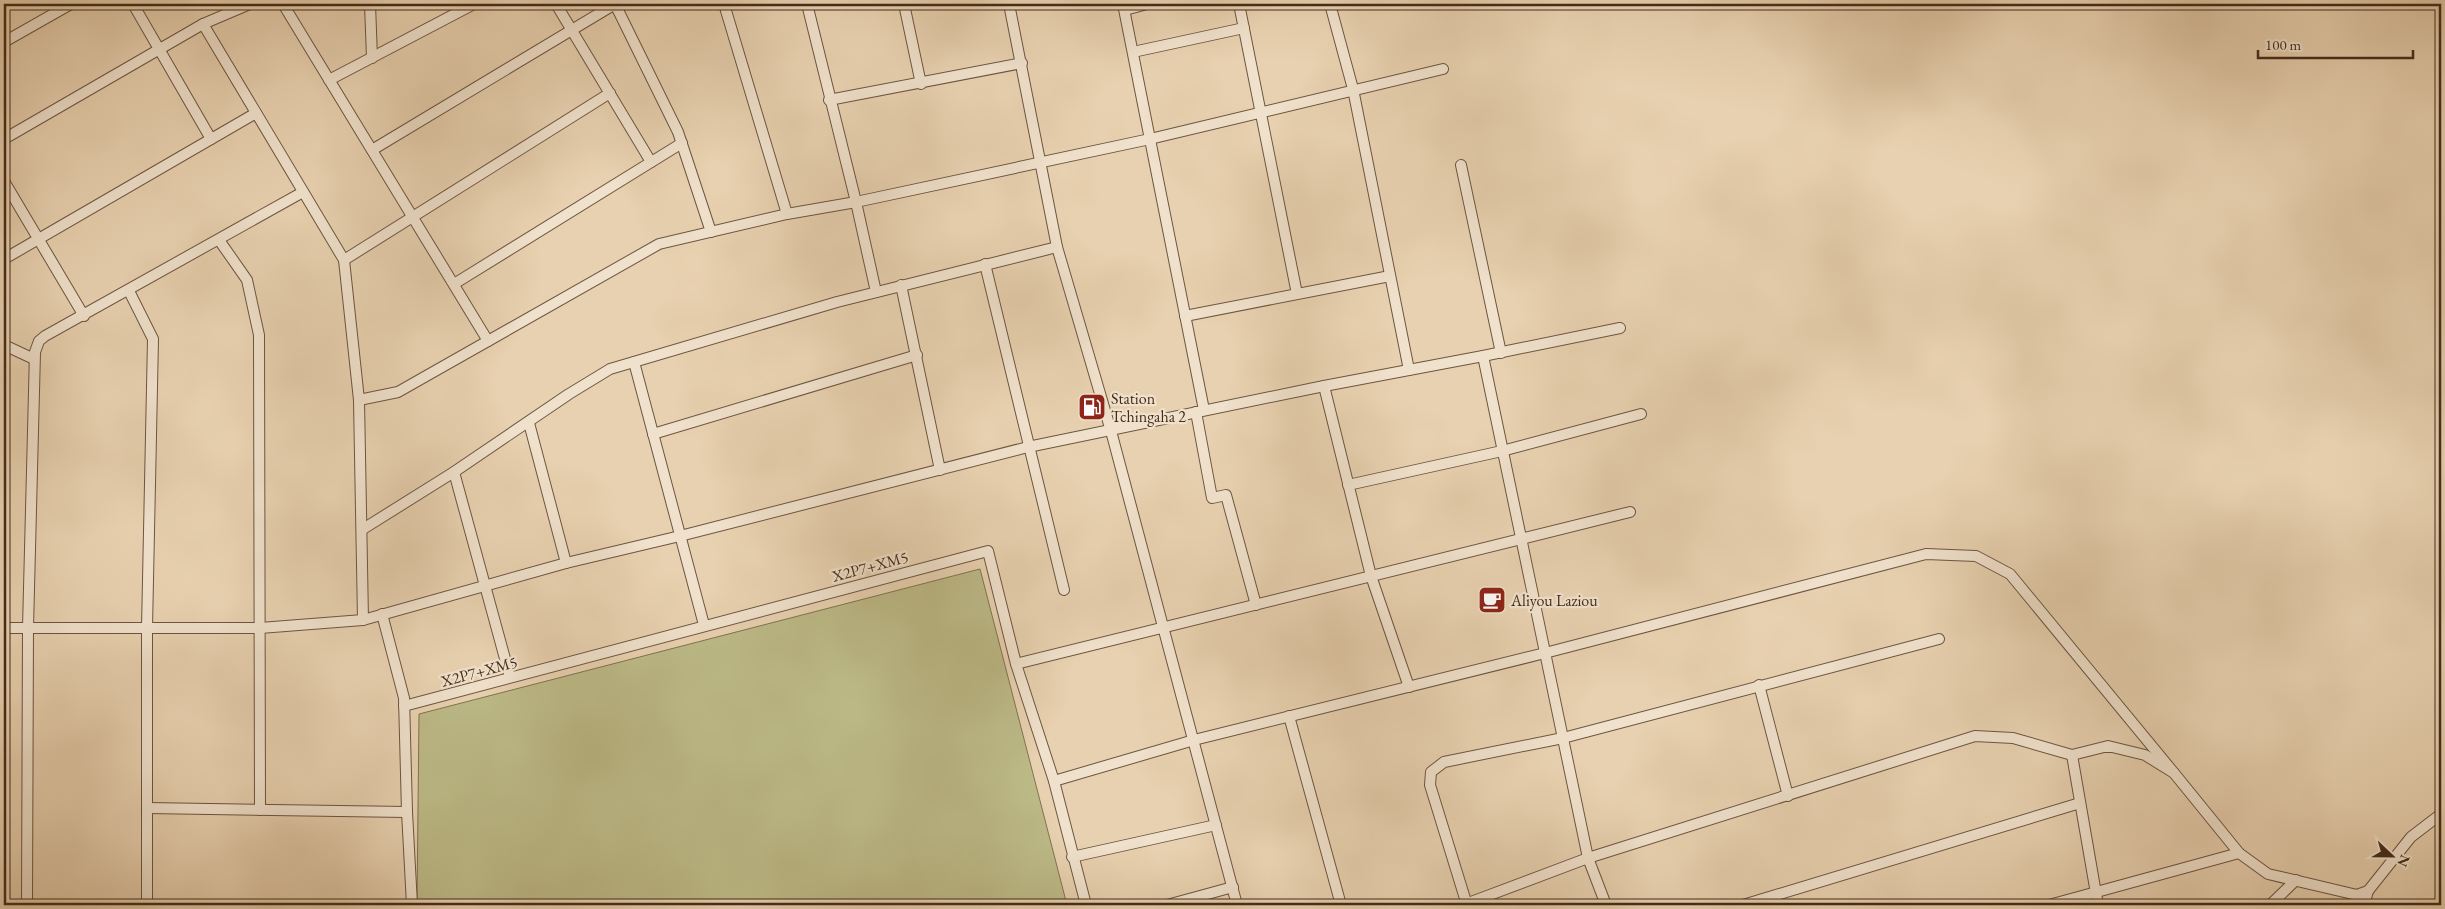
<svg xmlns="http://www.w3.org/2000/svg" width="2445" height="909" font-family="'EB Garamond',serif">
  <rect width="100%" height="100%" fill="#e8d1b0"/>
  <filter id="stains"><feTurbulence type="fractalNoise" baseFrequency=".004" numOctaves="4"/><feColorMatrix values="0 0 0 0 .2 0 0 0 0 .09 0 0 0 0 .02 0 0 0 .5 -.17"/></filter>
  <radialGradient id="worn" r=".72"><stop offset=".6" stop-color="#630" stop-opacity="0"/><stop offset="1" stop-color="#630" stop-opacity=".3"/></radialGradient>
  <!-- green -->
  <path fill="#bcba87" stroke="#807350" d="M 980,569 L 1067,905 L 417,905 L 419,714 Z"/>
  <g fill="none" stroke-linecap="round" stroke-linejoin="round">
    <defs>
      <g id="minor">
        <path d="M 133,4 L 211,139"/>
        <path d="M 283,4 L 488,341"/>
        <path d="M 370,4 L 372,58"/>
        <path d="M 556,4 L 651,162"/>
        <path d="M 615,4 L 678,132 L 711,232"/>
        <path d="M 724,4 L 787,214"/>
        <path d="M 807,4 L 856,202 L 876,292"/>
        <path d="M 904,4 L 921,84"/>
        <path d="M 1009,4 L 1057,247 L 1111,431 L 1237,905"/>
        <path d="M 1123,4 L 1204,410"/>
        <path d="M 1239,4 L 1297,294"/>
        <path d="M 1330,4 L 1353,89 L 1409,370"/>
        <path d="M 1125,10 L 1147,4"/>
        <path d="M 203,24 L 344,260 L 359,400 L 363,620"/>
        <path d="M 4,42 L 71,4"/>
        <path d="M 1133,52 L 1244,28"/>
        <path d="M 329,80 L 474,4"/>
        <path d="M 829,100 L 1022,63"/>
        <path d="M 4,139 L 203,24 L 250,4"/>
        <path d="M 372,150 L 615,4"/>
        <path d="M 1461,165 L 1501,353"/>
        <path d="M 4,181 L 84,316"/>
        <path d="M 219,240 L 247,280 L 259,335 L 260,810"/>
        <path d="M 4,259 L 256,113"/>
        <path d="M 344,260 L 610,93"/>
        <path d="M 985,264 L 1064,590"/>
        <path d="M 454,284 L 682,143"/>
        <path d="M 901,285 L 940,470"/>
        <path d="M 129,291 L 153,339 L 147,628 L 147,905"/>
        <path d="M 1185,316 L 1390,276"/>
        <path d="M 4,345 L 34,359"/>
        <path d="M 1483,356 L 1620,328"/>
        <path d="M 634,362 L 704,625"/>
        <path d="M 1324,386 L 1371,576 L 1409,687"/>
        <path d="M 359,400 L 398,392 L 659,244 L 787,214 L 856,202 L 1150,139 L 1443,69"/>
        <path d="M 1196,412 L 1212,498 L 1226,495 L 1256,605"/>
        <path d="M 529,423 L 566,563"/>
        <path d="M 653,434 L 917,355"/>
        <path d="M 454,472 L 510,677"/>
        <path d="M 1348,485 L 1502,451 L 1641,414"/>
        <path d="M 363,529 L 454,472 L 569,394 L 610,369 L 837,302 L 1057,247"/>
        <path d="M 4,628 L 260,628 L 363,620 L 566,563 L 680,536 L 1028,447 L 1324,386 L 1483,356 L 1588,858 L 1606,905"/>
        <path d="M 1016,664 L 1630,512"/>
        <path d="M 1759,685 L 1788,796"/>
        <path d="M 404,706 L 988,551 L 1016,664 L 1054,781 L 1086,905"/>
        <path d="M 1289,716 L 1341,905"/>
        <path d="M 2072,755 L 2098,905"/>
        <path d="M 1054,781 L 1194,740 L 1545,653 L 1926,554 L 1976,556 L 2010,574 L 2174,773"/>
        <path d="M 147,808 L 407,812 L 404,698 L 382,614"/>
        <path d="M 407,812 L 412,905"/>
        <path d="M 1072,857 L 1216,825"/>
        <path d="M 27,905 L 28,628 L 35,352 L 39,341 L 45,336 L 303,192"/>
        <path d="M 1167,905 L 1233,887"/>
        <path d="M 1463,905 L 1588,858 L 1975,736 L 2013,738 L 2072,755 L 2108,746 L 2145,755 L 2174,773 L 2239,853 L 2268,874 L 2357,895 L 2368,891 L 2411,837 L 2441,814"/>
        <path d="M 1467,905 L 1430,785 L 1431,772 L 1444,762 L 1563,738 L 1939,639"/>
        <path d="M 1743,905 L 2080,803"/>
        <path d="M 2049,905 L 2239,853"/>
        <path d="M 2270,905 L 2296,880"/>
        <path d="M 2364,905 L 2368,891"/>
      </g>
    </defs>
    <!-- minor casing -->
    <use href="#minor" stroke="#6d5540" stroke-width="12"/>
    <!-- minor -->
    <use href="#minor" stroke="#f0e1cc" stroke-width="10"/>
  </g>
  <!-- icons -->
  <defs>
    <symbol id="fuel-square" viewBox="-11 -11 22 22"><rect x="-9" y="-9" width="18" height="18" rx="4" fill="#8f2418" stroke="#f0e1cc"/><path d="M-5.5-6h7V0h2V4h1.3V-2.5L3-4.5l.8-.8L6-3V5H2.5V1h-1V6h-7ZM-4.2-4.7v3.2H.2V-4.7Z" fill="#fff"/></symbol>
    <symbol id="cafe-square" viewBox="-11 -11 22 22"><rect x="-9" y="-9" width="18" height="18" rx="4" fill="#8f2418" stroke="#f0e1cc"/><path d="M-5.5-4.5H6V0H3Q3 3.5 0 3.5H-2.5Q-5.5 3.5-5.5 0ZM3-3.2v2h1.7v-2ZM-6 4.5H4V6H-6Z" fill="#fff"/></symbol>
  </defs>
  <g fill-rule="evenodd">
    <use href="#fuel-square" x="1076" y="391" width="32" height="32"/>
    <use href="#cafe-square" x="1476" y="584" width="32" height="32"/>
  </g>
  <g text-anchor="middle" stroke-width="4.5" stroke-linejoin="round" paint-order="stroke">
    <!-- poi labels -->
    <g font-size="16" fill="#442c1a" stroke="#f0e1cc" text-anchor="start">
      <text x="1111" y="404">Station<tspan x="1111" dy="18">Tchingaha 2</tspan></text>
      <text x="1511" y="606">Aliyou Laziou</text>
    </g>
    <!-- street labels -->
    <g font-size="16" fill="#442c1a" stroke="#f0e1cc">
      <text transform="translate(870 566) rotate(-15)" y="6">X2P7+XM5</text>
      <text transform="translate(479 671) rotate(-15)" y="6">X2P7+XM5</text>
    </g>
  </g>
  <!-- margin -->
  <rect width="2445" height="909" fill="none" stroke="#e8d1b0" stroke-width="20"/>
  <rect x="5" y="5" width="2435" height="899" fill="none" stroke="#442c1a" stroke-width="2.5"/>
  <rect x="10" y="10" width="2425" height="889" fill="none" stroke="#442c1a"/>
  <!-- north arrow -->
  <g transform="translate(2392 856) rotate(112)" stroke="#f0e1cc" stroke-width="4" paint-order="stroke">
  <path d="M0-4L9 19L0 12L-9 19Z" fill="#442c1a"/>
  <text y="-8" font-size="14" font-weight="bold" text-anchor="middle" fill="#442c1a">N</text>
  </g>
  <!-- scale -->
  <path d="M2258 50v8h155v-8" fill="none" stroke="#442c1a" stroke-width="2.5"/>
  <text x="2265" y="50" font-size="15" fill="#442c1a" stroke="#f0e1cc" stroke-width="4" paint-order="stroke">100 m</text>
  <rect width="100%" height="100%" filter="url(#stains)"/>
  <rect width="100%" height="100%" fill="url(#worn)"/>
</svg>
